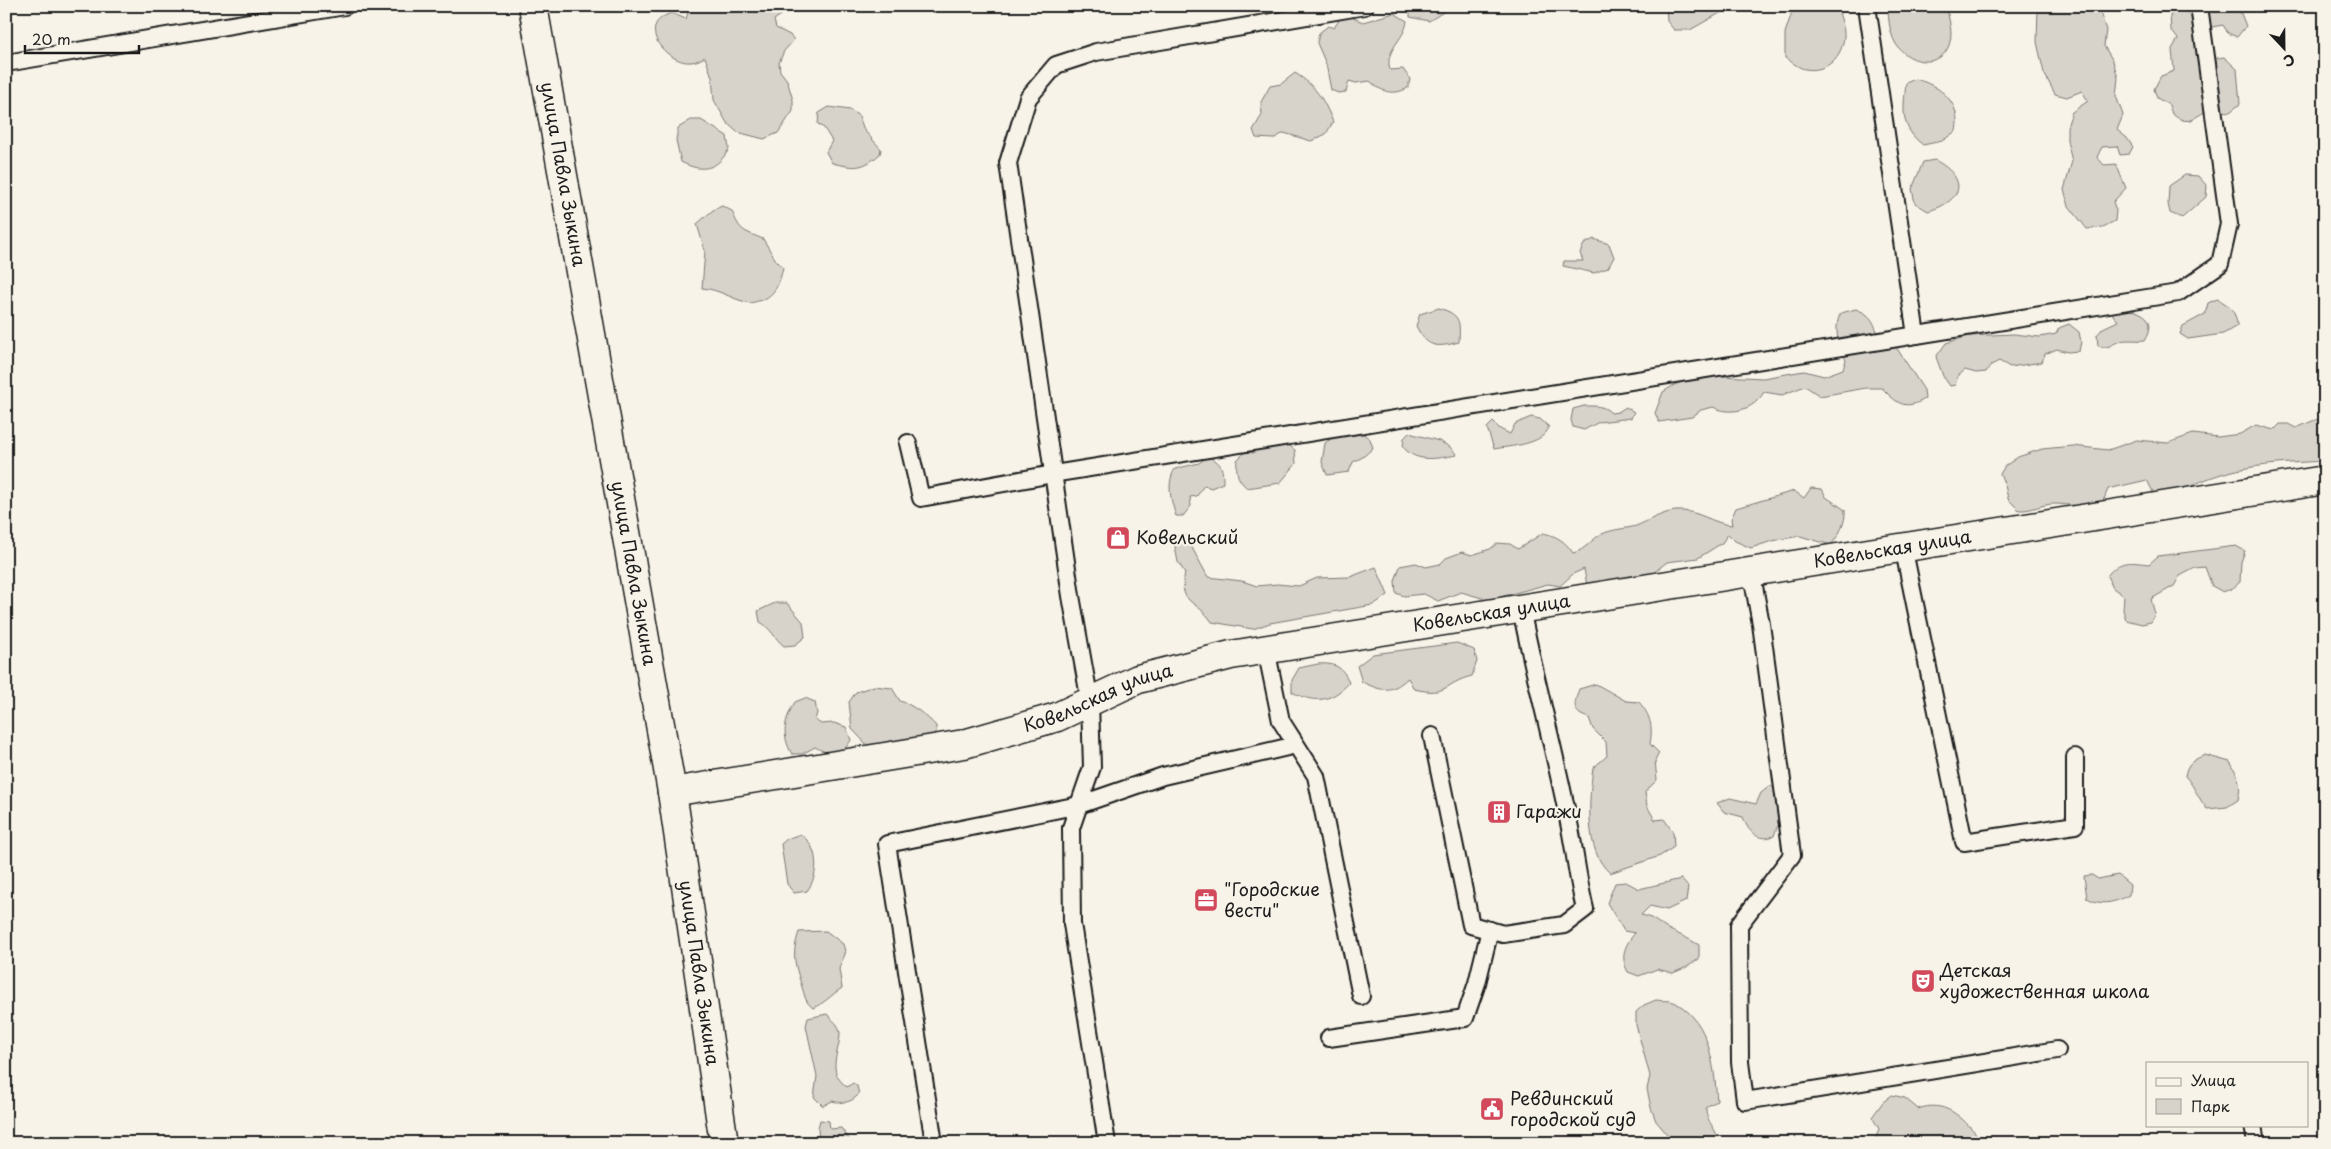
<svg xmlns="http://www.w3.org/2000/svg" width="2331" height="1149" font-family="'Playpen Sans',sans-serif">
  <rect width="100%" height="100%" fill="#f7f3e8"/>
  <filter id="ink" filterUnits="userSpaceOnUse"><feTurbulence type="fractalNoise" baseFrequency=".02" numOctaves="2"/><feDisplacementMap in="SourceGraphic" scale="10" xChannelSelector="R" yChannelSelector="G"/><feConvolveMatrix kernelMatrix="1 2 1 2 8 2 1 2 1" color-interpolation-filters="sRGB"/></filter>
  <g filter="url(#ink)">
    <!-- green -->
    <g fill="#d7d3cb" stroke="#7a7874">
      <path d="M 687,6 L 794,6 L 774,20 L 776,28 L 790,35 L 794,40 L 784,51 L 779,63 L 780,71 L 787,80 L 793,100 L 793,111 L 778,133 L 764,139 L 737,132 L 727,123 L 714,100 L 712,77 L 705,57 C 701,59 696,62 691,62 C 674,64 648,42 656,24 C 658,19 666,15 671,13 L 686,19 L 689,9 Z"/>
      <path d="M 1410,6 L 1453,6 L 1429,21 L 1410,17 Z"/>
      <path d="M 1666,6 L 1723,6 L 1722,12 L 1690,30 L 1674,30 L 1667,21 Z"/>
      <path d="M 1794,6 L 1838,6 C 1839,16 1845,27 1844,37 C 1842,57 1827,73 1805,69 C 1798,68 1791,61 1785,58 L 1785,33 Z"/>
      <path d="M 1888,6 L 1946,6 C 1948,15 1951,25 1951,33 C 1951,66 1916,69 1898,47 C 1890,37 1888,19 1888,6 Z"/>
      <path d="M 2038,6 L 2098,6 L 2106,30 L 2104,46 L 2113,61 L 2118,78 L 2116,96 L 2123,115 L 2117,130 L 2127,138 L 2133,147 L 2129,154 L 2120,155 L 2117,146 L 2102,147 L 2097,157 L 2104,165 L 2116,164 L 2126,188 L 2113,202 L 2116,210 L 2115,221 L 2103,227 L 2087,229 L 2069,206 L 2064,190 L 2072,161 L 2067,141 L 2067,127 L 2072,112 L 2088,101 L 2082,91 L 2067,97 L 2055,94 L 2044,73 L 2037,42 Z"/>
      <path d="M 2210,6 L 2238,6 L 2246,26 L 2237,37 L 2228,33 L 2223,25 L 2212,27 L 2205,23 L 2206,60 L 2224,57 L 2237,69 L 2240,104 L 2230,112 C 2225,112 2218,109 2213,110 C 2194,112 2193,130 2172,114 L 2169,105 L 2157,98 L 2154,89 L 2161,76 L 2174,71 L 2172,49 L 2178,39 L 2171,30 L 2170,15 L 2179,11 L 2200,16 Z"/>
      <path d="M 1394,13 L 1407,21 C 1405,40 1384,49 1390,70 L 1403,69 L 1410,79 L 1408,88 C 1393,96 1381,92 1370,81 L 1356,83 L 1349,81 L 1346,92 L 1338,93 L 1331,90 L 1326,64 L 1317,43 L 1319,33 L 1328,26 L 1334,28 L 1341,17 L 1351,17 L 1363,22 Z"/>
      <path d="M 1295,73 C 1316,86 1324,100 1333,122 L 1326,134 L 1311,141 L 1284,133 L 1273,139 L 1256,138 L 1253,130 L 1262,115 L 1261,102 L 1270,86 L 1281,84 Z"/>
      <path d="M 1915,79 C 1940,85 1962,103 1956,131 L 1942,141 L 1923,145 C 1900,127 1903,111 1906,83 Z"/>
      <path d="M 829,107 L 850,110 L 859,116 L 864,130 L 881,149 L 880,154 C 862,170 854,168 832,163 L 826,152 L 832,141 L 824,128 L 818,124 L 819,113 Z"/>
      <path d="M 691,120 L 701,120 L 727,136 L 729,149 C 717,170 702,173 681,162 L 676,140 L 678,128 Z"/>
      <path d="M 1935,160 C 1942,164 1952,170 1956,179 C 1965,196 1941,208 1928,211 L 1915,203 L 1912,189 L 1923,162 Z"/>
      <path d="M 2185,175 L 2198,176 L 2207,186 L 2206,197 L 2182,218 L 2170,213 L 2168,204 L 2169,186 Z"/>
      <path d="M 722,206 L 732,211 C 740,232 744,231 763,239 L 777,262 L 783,267 C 780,283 774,298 758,301 C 754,302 750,304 746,302 C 729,298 721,290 702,288 L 705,251 L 697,224 L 713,210 Z"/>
      <path d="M 1594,239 L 1609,244 L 1614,257 L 1608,268 L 1594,273 L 1563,266 L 1564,261 L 1583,261 L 1580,253 L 1584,244 Z"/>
      <path d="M 2217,299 C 2229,304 2237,313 2237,326 L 2223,334 L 2188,339 L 2180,334 L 2183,326 L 2205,314 L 2208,303 Z"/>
      <path d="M 1439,308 C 1461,315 1460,321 1459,342 C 1436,348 1427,348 1416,326 L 1420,314 Z"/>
      <path d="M 2111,308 C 2131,308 2162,313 2145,340 C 2138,341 2126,339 2121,341 C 2110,344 2111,349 2098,346 L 2097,335 L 2103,328 L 2118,321 L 2113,315 Z"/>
      <path d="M 1856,309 C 1876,317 1872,324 1882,341 L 1896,347 L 1924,390 L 1925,399 C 1904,411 1897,403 1882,388 L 1866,388 L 1820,396 L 1805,386 L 1782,395 L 1764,392 C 1754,410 1731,416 1713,407 L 1701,410 L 1692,417 L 1659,422 L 1655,413 L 1663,392 L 1674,385 L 1700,375 L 1763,378 L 1804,371 L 1824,376 L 1843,369 L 1846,360 C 1838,347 1833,326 1841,313 Z"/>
      <path d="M 2069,324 L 2079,332 L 2081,342 L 2079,351 L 2068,352 L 2057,349 L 2045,354 L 2042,362 L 2010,367 L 1999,361 L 1991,365 L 1986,372 L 1976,373 L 1965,370 L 1958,376 L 1955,385 L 1950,386 L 1943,376 L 1936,357 L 1946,343 L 1969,336 L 2014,334 L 2040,337 L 2056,334 L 2059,328 Z"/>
      <path d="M 1584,406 C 1594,406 1604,405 1611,413 L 1618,412 L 1626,407 L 1634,412 L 1631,418 L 1599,422 L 1584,430 L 1573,427 L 1571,420 L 1573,409 Z"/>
      <path d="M 1531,417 L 1540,419 L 1549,427 C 1543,445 1510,446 1494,449 L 1487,428 L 1493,422 L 1500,429 L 1510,434 L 1515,424 Z"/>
      <path d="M 2325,419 L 2325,461 C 2271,464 2221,465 2174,496 L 2154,494 L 2147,480 L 2108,489 L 2104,499 L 2097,506 C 2082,508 2069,504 2054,504 C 2042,504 2031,511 2019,510 L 2008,499 L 2005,485 L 2000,474 L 2005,466 L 2018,457 L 2042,449 L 2073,446 L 2108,450 L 2137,440 L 2168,443 L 2193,434 L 2218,437 L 2240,434 L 2256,425 L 2274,430 L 2280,424 L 2288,424 L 2296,428 L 2315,420 Z"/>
      <path d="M 1361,432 L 1370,439 L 1373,448 L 1363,457 L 1353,462 L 1349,472 L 1327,475 L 1322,462 L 1325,443 L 1335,436 Z"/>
      <path d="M 1409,433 L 1439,441 L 1450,447 L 1457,455 C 1438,458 1417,464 1403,447 L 1404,438 Z"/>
      <path d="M 1286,443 L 1295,450 L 1296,464 L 1280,483 L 1247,488 C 1237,479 1236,473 1237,460 L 1245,452 L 1254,453 L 1254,447 Z"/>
      <path d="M 1207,457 C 1222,461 1223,469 1223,483 L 1211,488 L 1204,485 L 1197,496 L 1190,497 L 1191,506 L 1183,516 L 1176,516 C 1171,501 1166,483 1175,469 L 1199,463 Z"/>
      <path d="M 1811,488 L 1822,489 L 1826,497 L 1845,510 C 1846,523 1839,535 1831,545 L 1800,536 L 1772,541 L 1751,548 L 1735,541 L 1728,534 L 1722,543 L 1698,558 L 1667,562 L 1653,573 L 1630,584 L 1587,586 L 1584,569 L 1573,574 L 1560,586 L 1548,584 L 1489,600 L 1461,592 L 1438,601 L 1424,594 L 1404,596 L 1396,593 L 1395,581 L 1400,566 L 1416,563 L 1426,567 L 1440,564 L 1446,558 L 1462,552 L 1472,555 L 1490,549 L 1498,543 L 1510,544 L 1518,549 L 1543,533 C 1557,536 1565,541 1573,553 C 1586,550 1591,539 1602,534 C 1613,529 1625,529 1636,526 C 1648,521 1663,512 1676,511 C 1697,509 1713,524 1732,525 L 1731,519 L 1736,508 L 1794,491 L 1804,498 Z"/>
      <path d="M 1185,535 L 1208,577 L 1242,581 L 1257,586 L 1277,584 L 1299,586 L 1317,578 L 1350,577 L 1376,567 L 1388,595 L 1373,605 L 1270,623 L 1253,629 L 1212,622 C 1197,599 1177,605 1185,573 L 1178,562 L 1174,542 L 1177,536 Z"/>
      <path d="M 2236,546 L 2245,551 L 2241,562 L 2240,582 L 2233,588 L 2223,592 L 2212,586 L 2205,567 L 2195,568 L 2180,576 L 2174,586 L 2151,599 L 2155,614 L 2151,622 L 2142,624 L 2126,620 L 2123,610 L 2124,596 L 2113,588 L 2107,576 C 2120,559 2130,562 2149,564 L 2158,556 Z"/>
      <path d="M 775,603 L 787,603 L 803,622 L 805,637 L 795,645 L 784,646 C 774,638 771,628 760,622 L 758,611 Z"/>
      <path d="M 1457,643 L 1474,650 L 1477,661 L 1472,676 C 1443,683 1449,697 1414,689 L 1408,678 C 1390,694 1382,691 1362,682 L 1357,666 L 1373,654 Z"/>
      <path d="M 1318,664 C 1334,663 1343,666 1349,683 C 1331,702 1315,704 1292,692 L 1292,680 L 1299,668 Z"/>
      <path d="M 1596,684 L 1626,701 L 1639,702 C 1651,716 1653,727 1650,744 L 1659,753 L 1655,761 L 1657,780 L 1645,792 L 1647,806 L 1655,820 L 1664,819 L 1673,832 L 1674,847 L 1660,856 L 1610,873 C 1584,851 1589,799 1593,768 L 1607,756 L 1606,742 L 1593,729 L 1589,718 C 1571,713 1574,704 1579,689 Z"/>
      <path d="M 874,686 L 892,688 L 900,701 C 913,705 927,716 936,726 L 936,735 L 871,749 L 852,729 L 849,702 L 856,692 Z"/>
      <path d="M 805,698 L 815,702 L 817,713 L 815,720 L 821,724 L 834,723 L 846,727 L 851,740 C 843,755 830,756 815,747 L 802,754 L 792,754 C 781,735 784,720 795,702 Z"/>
      <path d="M 2205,755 L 2230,762 C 2238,775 2242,784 2238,800 L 2227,807 L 2207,809 C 2198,798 2195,787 2185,776 C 2187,763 2193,760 2205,755 Z"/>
      <path d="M 1770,786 L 1783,789 L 1788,820 L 1777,827 L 1774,836 C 1758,842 1748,832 1743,817 L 1724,812 L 1717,803 L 1730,798 L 1756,804 L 1761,793 Z"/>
      <path d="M 800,834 C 819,846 820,874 807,891 L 794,893 L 787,884 L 781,844 L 787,839 Z"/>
      <path d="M 2092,875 L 2098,879 L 2118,875 L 2130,885 L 2129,895 C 2114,903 2102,906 2087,898 L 2084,876 Z"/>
      <path d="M 1681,879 L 1688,887 L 1686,901 L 1667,910 L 1650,906 L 1641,915 C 1653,917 1656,922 1666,928 C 1677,934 1688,938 1699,945 L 1699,959 L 1687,967 L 1673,973 L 1657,969 L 1639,976 L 1628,972 C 1620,957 1624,946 1635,933 L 1624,931 L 1607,903 L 1615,883 L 1626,882 L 1639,889 Z"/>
      <path d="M 826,931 L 843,944 L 845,951 L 839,969 L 842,988 C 831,995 825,1003 813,1008 C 805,1002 805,996 802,987 C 795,964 791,956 799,932 Z"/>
      <path d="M 1656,1000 C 1662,1001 1671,1000 1676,1003 C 1710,1022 1714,1065 1717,1101 L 1706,1107 C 1705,1122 1718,1129 1719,1143 L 1668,1143 L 1667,1134 L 1656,1121 L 1651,1108 L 1647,1089 L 1650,1076 L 1636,1025 L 1636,1012 L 1644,1005 Z"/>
      <path d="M 827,1014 C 832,1020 840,1025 840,1033 C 840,1053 825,1070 847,1087 L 853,1083 L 857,1086 L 859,1094 C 851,1103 843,1104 832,1101 L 823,1106 L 814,1097 L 817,1076 L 806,1026 L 808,1018 Z"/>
      <path d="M 1892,1095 L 1905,1098 L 1918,1109 C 1945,1099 1962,1117 1979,1137 L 1979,1143 L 1874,1143 L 1879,1129 L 1872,1117 L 1883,1102 Z"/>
      <path d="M 820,1120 L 829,1121 L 830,1129 L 841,1128 L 852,1143 L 819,1143 L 818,1128 Z"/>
    </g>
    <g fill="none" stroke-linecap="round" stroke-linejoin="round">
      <defs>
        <g id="service">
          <path d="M 1867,6 L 1916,335"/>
          <path d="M 6,63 L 345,6"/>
          <path d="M 908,443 L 921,498 L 1053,474 L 2178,293 L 2220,264 L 2229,224 L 2199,6"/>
          <path d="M 1903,546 L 1964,842 L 2075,825 L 2075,757"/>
          <path d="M 1751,570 L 1761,624 L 1792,855 L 1739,925 L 1740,1062 L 1745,1101 L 2057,1050"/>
          <path d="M 1266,649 L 1281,721 L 1316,776 L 1361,996"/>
          <path d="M 1432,736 L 1471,925 L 1503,934 L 1564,925 L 1585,909 C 1578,881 1575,852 1569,823 C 1555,751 1535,680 1521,608"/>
          <path d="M 1329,1038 L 1465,1018 L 1477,983 L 1490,930"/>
          <path d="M 2253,1125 L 2256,1143"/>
          <path d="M 934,1143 L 887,844 L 1079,805 L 1163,776 L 1296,745"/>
          <path d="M 1107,1143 L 1072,924 L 1071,828 L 1092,767 L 1090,702 L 1071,596 L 1008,163 L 1028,98 L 1056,65 L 1096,52 L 1365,6"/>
        </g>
        <g id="minor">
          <path id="s1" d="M 672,792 L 964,744 L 1057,717 L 1138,679 L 1231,655 L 2325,480"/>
        </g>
        <g id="secondary">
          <path id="s2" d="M 533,6 L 672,792 L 724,1143"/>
        </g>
      </defs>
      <!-- service casing -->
      <use href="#service" stroke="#1c1c1c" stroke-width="20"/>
      <!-- minor casing -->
      <use href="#minor" stroke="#1c1c1c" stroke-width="31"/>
      <!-- secondary casing -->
      <use href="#secondary" stroke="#1c1c1c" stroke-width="31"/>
      <!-- service -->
      <use href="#service" stroke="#f7f3e8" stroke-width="16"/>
      <!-- minor -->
      <use href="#minor" stroke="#f7f3e8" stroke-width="28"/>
      <!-- secondary -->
      <use href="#secondary" stroke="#f7f3e8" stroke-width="28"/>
    </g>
  </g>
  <!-- icons -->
  <defs>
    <symbol id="shop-square" viewBox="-11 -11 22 22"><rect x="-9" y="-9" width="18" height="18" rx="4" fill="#d1495b" stroke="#f7f3e8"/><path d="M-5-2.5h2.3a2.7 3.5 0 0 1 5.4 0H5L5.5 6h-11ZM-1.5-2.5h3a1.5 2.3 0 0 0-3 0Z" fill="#fff"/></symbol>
    <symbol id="building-square" viewBox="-11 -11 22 22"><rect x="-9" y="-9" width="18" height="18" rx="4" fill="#d1495b" stroke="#f7f3e8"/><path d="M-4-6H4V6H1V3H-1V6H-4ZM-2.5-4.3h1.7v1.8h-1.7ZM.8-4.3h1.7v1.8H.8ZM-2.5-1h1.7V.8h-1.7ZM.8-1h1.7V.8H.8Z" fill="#fff"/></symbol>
    <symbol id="office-square" viewBox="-11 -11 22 22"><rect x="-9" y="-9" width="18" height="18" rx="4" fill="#d1495b" stroke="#f7f3e8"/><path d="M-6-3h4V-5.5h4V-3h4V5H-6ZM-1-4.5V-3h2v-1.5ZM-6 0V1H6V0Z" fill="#fff"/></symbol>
    <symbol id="theatre-square" viewBox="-11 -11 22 22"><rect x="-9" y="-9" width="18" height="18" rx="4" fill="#d1495b" stroke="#f7f3e8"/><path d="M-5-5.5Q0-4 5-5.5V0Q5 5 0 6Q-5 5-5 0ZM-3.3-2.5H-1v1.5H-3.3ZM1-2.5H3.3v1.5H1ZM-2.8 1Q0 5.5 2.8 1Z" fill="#fff"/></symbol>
    <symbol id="civic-square" viewBox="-11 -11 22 22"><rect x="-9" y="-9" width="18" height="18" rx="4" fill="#d1495b" stroke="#f7f3e8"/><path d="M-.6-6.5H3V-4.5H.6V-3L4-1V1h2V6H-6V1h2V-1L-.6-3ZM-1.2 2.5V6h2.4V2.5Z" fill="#fff"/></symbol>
  </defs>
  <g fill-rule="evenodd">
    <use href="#shop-square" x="1104" y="524" width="28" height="28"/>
    <use href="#building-square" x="1485" y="798" width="28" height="28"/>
    <use href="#office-square" x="1192" y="886" width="28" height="28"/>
    <use href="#theatre-square" x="1909" y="967" width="28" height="28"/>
    <use href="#civic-square" x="1478" y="1095" width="28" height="28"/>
  </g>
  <g text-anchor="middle" stroke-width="4.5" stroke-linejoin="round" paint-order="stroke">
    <!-- street labels -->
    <g font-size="18" fill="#1c1c1c" stroke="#f7f3e8">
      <text dy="6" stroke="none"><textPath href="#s2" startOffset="171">улица Павла Зыкина</textPath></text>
      <text dy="6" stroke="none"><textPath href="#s1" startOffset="1248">Ковельская улица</textPath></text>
      <text dy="6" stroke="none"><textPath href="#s2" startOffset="576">улица Павла Зыкина</textPath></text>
      <text dy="6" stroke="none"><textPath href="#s1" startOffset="842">Ковельская улица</textPath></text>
      <text dy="6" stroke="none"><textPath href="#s1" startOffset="438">Ковельская улица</textPath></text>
      <text dy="6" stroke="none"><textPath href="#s2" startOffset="981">улица Павла Зыкина</textPath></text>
    </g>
    <!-- poi labels -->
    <g font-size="18" fill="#1c1c1c" stroke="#f7f3e8" text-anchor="start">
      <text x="1136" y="544">Ковельский</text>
      <text x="1516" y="818">Гаражи</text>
      <text x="1224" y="896">"Городские<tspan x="1224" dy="21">вести"</tspan></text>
      <text x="1940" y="977">Детская<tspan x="1940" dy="21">художественная школа</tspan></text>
      <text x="1510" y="1105">Ревдинский<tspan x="1510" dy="21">городской суд</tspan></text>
    </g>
  </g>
  <!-- margin -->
  <rect width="2331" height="1149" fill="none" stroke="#f7f3e8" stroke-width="25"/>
  <rect x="12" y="12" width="2306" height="1124" fill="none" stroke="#1c1c1c" stroke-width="2" filter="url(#ink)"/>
  <!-- legend -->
  <rect x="2146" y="1062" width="162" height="65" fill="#f7f3e8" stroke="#9f9d96"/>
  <rect x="2156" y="1078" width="25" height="8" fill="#f7f3e8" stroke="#9f9d96"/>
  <text x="2191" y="1086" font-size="15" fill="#1c1c1c">Улица</text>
  <rect x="2156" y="1099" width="25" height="15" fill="#d7d3cb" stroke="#9f9d96"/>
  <text x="2191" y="1112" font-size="15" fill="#1c1c1c">Парк</text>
  <!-- north arrow -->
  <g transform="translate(2284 48) rotate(158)" stroke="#f7f3e8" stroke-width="4" paint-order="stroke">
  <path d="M0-4L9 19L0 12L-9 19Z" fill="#1c1c1c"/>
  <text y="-8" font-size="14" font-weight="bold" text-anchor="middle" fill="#1c1c1c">С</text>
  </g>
  <!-- scale -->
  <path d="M25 45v8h114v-8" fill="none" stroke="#1c1c1c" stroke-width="2.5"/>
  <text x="32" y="45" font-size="15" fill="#1c1c1c" stroke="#f7f3e8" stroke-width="4" paint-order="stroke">20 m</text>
</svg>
